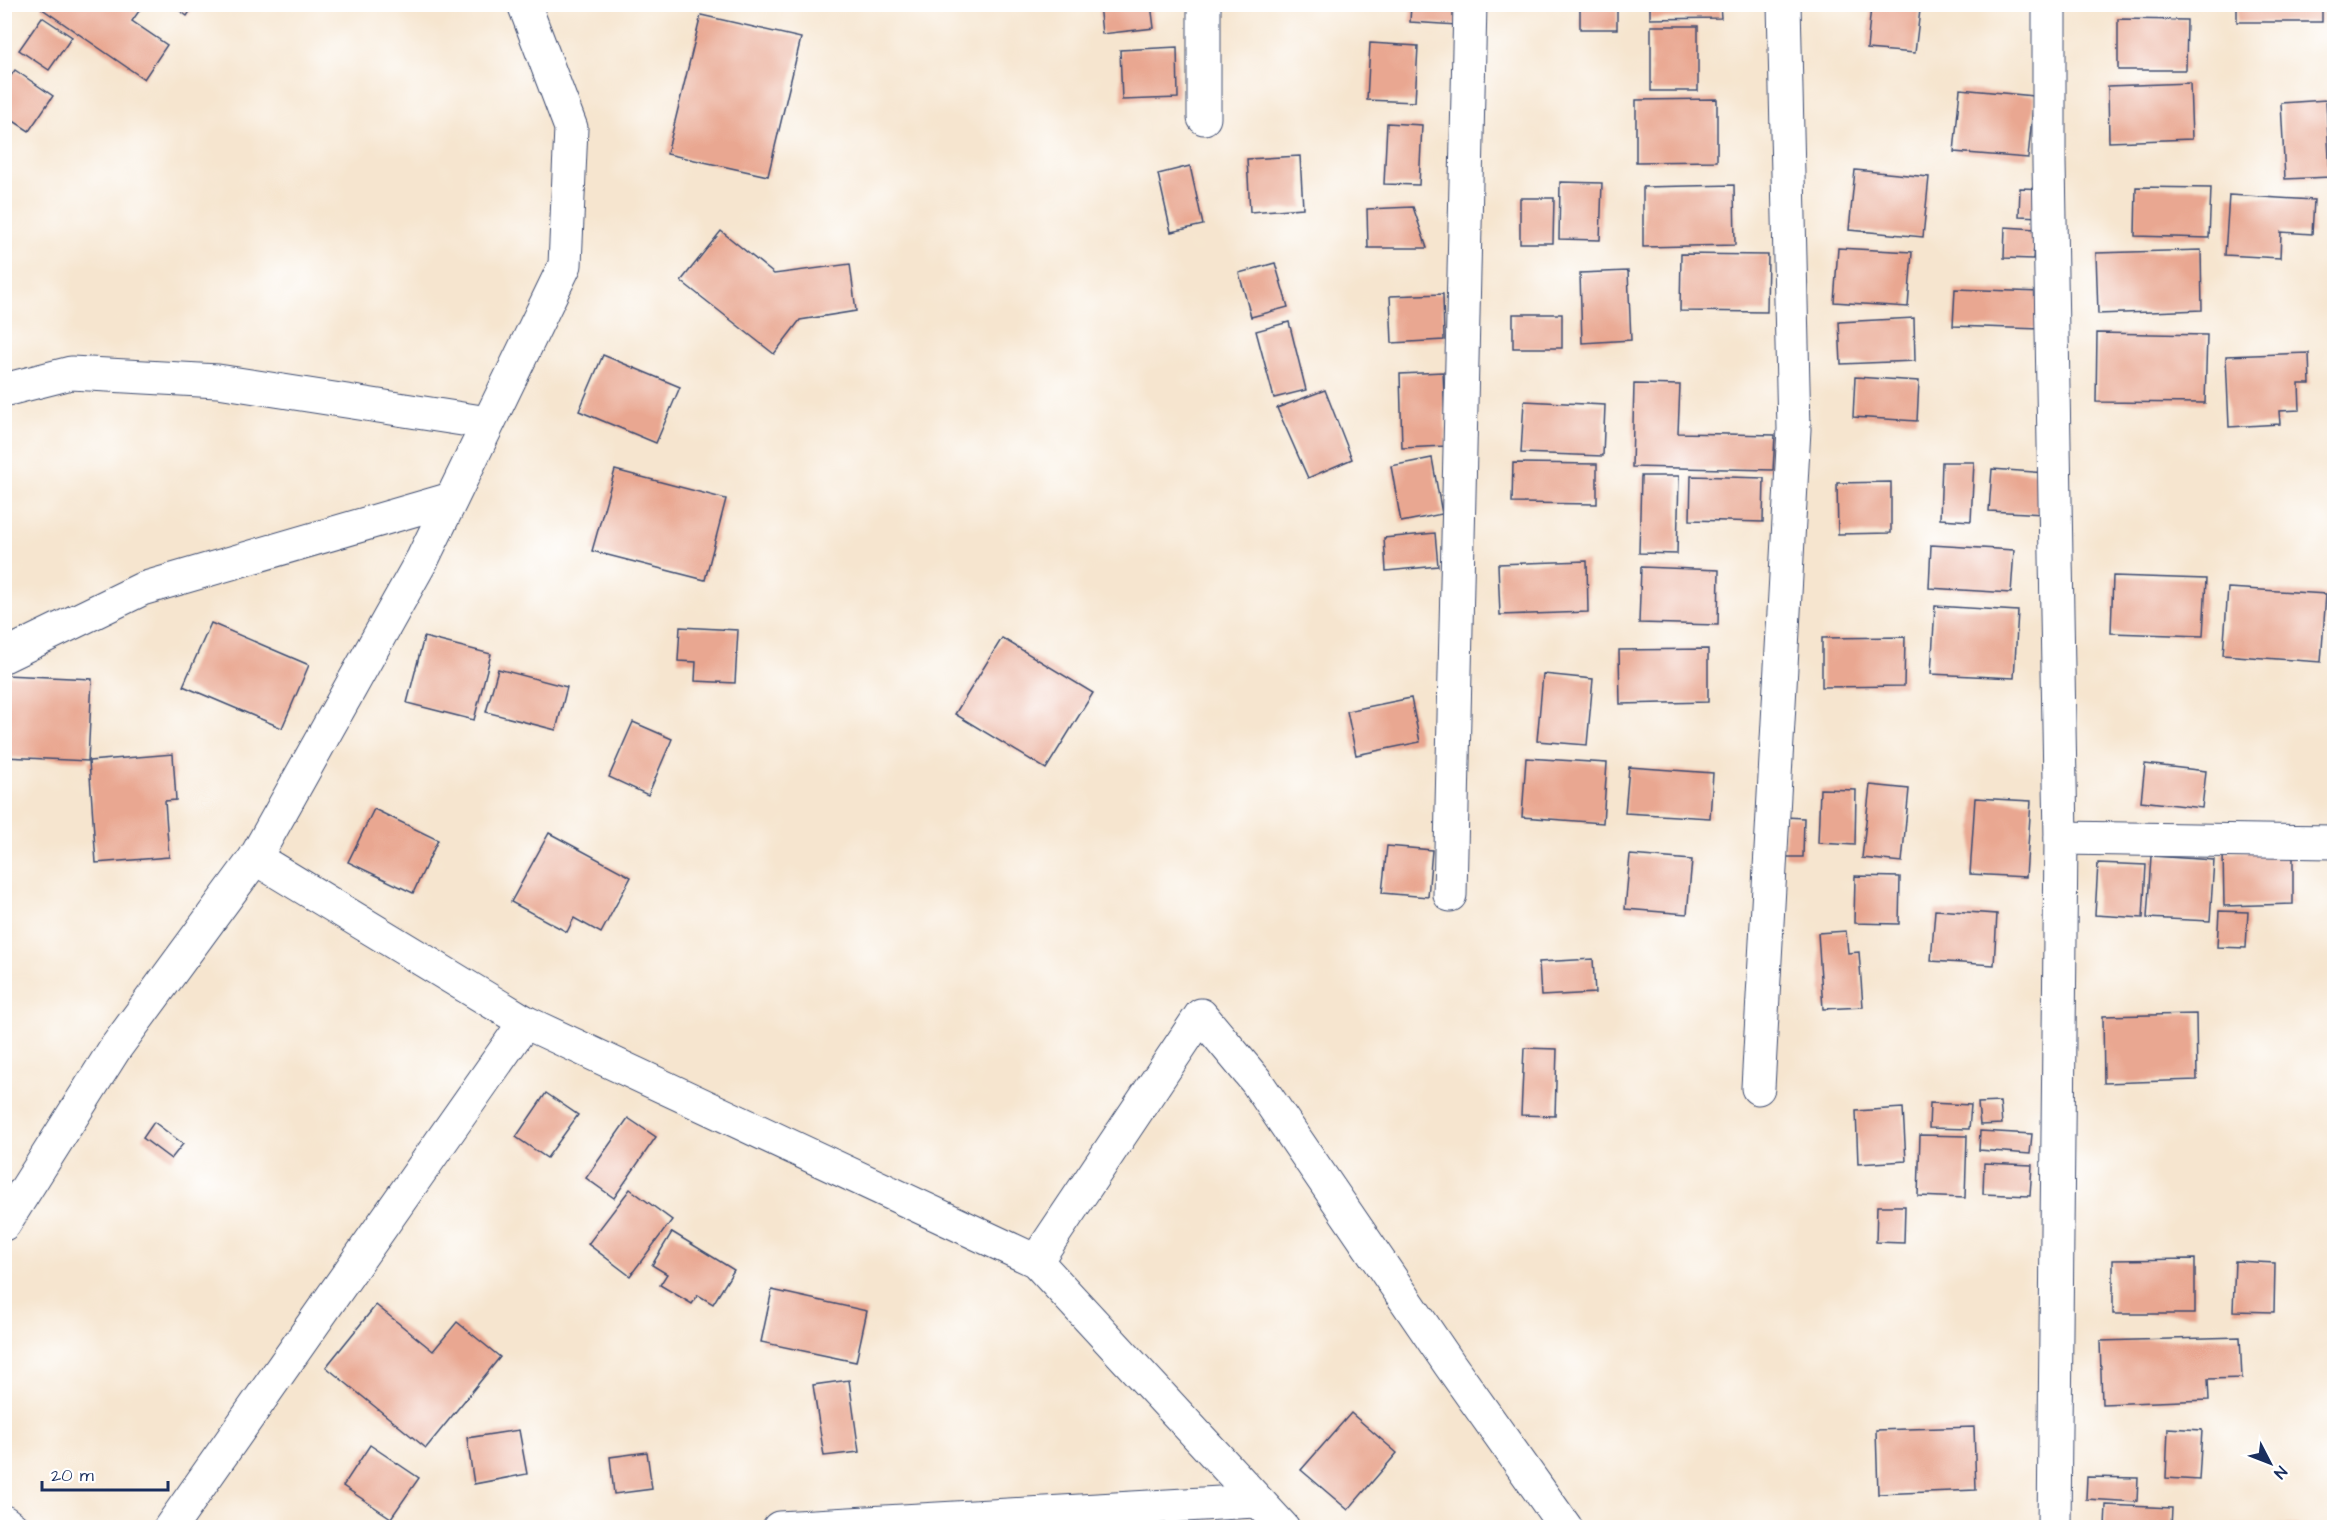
<svg xmlns="http://www.w3.org/2000/svg" width="2339" height="1532" font-family="'Architects Daughter',sans-serif">
  <rect width="100%" height="100%" fill="#fff"/>
  <filter id="ink" filterUnits="userSpaceOnUse"><feTurbulence type="fractalNoise" baseFrequency=".0167" numOctaves="2"/><feDisplacementMap in="SourceGraphic" scale="12" xChannelSelector="R" yChannelSelector="G"/><feConvolveMatrix kernelMatrix="1 2 1 2 8 2 1 2 1" color-interpolation-filters="sRGB"/></filter>
  <filter id="wash" filterUnits="userSpaceOnUse"><feTurbulence type="fractalNoise" baseFrequency=".008" numOctaves="4" result="noise"/><feDisplacementMap in="SourceGraphic" scale="24" xChannelSelector="R" yChannelSelector="G"/><feGaussianBlur stdDeviation="1.35" result="paint"/><feColorMatrix in="noise" values="0 0 0 0 0 0 0 0 0 0 0 0 0 0 0 0 0 1.4 0 .05"/><feComposite in="paint" operator="in"/></filter>
  <g filter="url(#wash)">
    <rect width="100%" height="100%" fill="#f6e5cf"/>
    <g id="blocks">
      <!-- building -->
      <g fill="#e9a791">
        <path d="M 44,4 L 144,4 L 132,21 L 167,45 L 144,79 L 41,8 Z"/>
        <path d="M 171,4 L 195,4 L 187,16 Z"/>
        <path d="M 1099,4 L 1151,4 L 1154,28 L 1102,34 Z"/>
        <path d="M 1411,4 L 1458,4 L 1457,25 L 1410,22 Z"/>
        <rect x="1580" y="4" width="37" height="25"/>
        <path d="M 1650,4 L 1720,4 L 1721,18 L 1650,19 Z"/>
        <rect x="2237" y="5" width="85" height="17"/>
        <path d="M 1871,6 L 1920,10 L 1915,53 L 1867,49 Z"/>
        <path d="M 701,15 L 801,38 L 768,176 L 667,154 Z"/>
        <path d="M 42,17 L 72,37 L 49,70 L 19,50 Z"/>
        <path d="M 2118,19 L 2187,20 L 2186,70 L 2118,70 Z"/>
        <rect x="1651" y="26" width="47" height="65"/>
        <path d="M 1370,43 L 1418,46 L 1415,102 L 1367,100 Z"/>
        <path d="M 1177,47 L 1178,98 L 1122,100 L 1120,50 Z"/>
        <path d="M 15,70 L 53,96 L 29,131 L 4,115 L 4,85 Z"/>
        <path d="M 2190,83 L 2192,139 L 2109,142 L 2108,86 Z"/>
        <path d="M 1960,89 L 2034,96 L 2028,158 L 1954,152 Z"/>
        <path d="M 1717,99 L 1717,161 L 1636,162 L 1636,100 Z"/>
        <path d="M 2326,100 L 2330,177 L 2285,179 L 2281,103 Z"/>
        <path d="M 1387,123 L 1422,125 L 1419,185 L 1384,184 Z"/>
        <path d="M 1300,156 L 1303,208 L 1250,212 L 1247,159 Z"/>
        <path d="M 1190,166 L 1203,225 L 1171,232 L 1158,174 Z"/>
        <path d="M 1855,170 L 1929,177 L 1923,237 L 1849,230 Z"/>
        <path d="M 1560,182 L 1602,183 L 1600,240 L 1559,239 Z"/>
        <path d="M 1734,185 L 1735,245 L 1643,247 L 1643,187 Z"/>
        <path d="M 2136,187 L 2211,188 L 2209,238 L 2135,236 Z"/>
        <path d="M 2020,188 L 2045,189 L 2044,217 L 2019,216 Z"/>
        <path d="M 2229,195 L 2314,200 L 2312,234 L 2281,232 L 2280,258 L 2225,255 Z"/>
        <path d="M 1520,198 L 1554,198 L 1553,243 L 1520,243 Z"/>
        <path d="M 1413,207 L 1427,248 L 1368,248 L 1367,209 Z"/>
        <path d="M 2005,227 L 2035,229 L 2033,259 L 2004,258 Z"/>
        <path d="M 721,231 L 774,274 L 850,264 L 856,311 L 800,320 L 774,354 L 681,281 Z"/>
        <path d="M 1838,248 L 1912,252 L 1908,307 L 1834,302 Z"/>
        <path d="M 2201,250 L 2202,310 L 2098,314 L 2096,253 Z"/>
        <path d="M 1681,254 L 1768,255 L 1767,312 L 1680,311 Z"/>
        <path d="M 1275,263 L 1288,307 L 1251,317 L 1239,273 Z"/>
        <path d="M 1628,271 L 1631,340 L 1582,343 L 1580,273 Z"/>
        <path d="M 1955,289 L 2043,292 L 2041,329 L 1953,326 Z"/>
        <path d="M 1443,294 L 1444,340 L 1392,343 L 1390,296 Z"/>
        <rect x="1513" y="314" width="49" height="34"/>
        <path d="M 1914,318 L 1915,361 L 1841,364 L 1839,322 Z"/>
        <path d="M 1289,322 L 1306,390 L 1274,398 L 1256,331 Z"/>
        <path d="M 2097,333 L 2207,335 L 2205,403 L 2096,402 Z"/>
        <path d="M 2309,353 L 2310,384 L 2299,384 L 2300,410 L 2279,411 L 2280,424 L 2229,427 L 2226,356 Z"/>
        <path d="M 603,355 L 680,387 L 656,443 L 579,411 Z"/>
        <path d="M 1443,372 L 1446,446 L 1402,448 L 1400,374 Z"/>
        <path d="M 1855,377 L 1919,381 L 1917,421 L 1853,417 Z"/>
        <path d="M 1634,384 L 1680,385 L 1678,433 L 1775,435 L 1773,470 L 1632,467 Z"/>
        <path d="M 1325,390 L 1352,459 L 1308,478 L 1277,408 Z"/>
        <path d="M 1524,401 L 1605,405 L 1603,456 L 1521,453 Z"/>
        <path d="M 1432,458 L 1442,514 L 1401,522 L 1391,466 Z"/>
        <path d="M 1942,462 L 1974,462 L 1971,521 L 1940,519 Z"/>
        <path d="M 1513,463 L 1597,464 L 1597,504 L 1512,503 Z"/>
        <path d="M 1992,469 L 2047,473 L 2044,514 L 1989,511 Z"/>
        <path d="M 615,470 L 726,499 L 705,580 L 592,551 Z"/>
        <path d="M 1641,476 L 1679,476 L 1677,554 L 1639,553 Z"/>
        <path d="M 1691,476 L 1764,478 L 1763,522 L 1690,520 Z"/>
        <path d="M 1891,482 L 1891,533 L 1838,534 L 1837,483 Z"/>
        <path d="M 1435,533 L 1438,566 L 1386,571 L 1384,538 Z"/>
        <path d="M 1931,545 L 2014,550 L 2011,593 L 1929,588 Z"/>
        <path d="M 1587,561 L 1588,612 L 1500,615 L 1498,564 Z"/>
        <path d="M 1641,567 L 1719,570 L 1718,625 L 1639,623 Z"/>
        <path d="M 2113,576 L 2206,579 L 2203,636 L 2111,633 Z"/>
        <path d="M 2228,588 L 2326,594 L 2321,662 L 2223,655 Z"/>
        <path d="M 1935,606 L 2018,611 L 2014,678 L 1931,674 Z"/>
        <path d="M 211,623 L 309,665 L 282,728 L 183,686 Z"/>
        <path d="M 680,627 L 738,630 L 735,683 L 695,681 L 696,662 L 678,661 Z"/>
        <path d="M 424,637 L 491,654 L 474,720 L 407,703 Z"/>
        <path d="M 1905,637 L 1904,686 L 1822,687 L 1822,638 Z"/>
        <path d="M 1002,638 L 1093,693 L 1046,769 L 955,714 Z"/>
        <path d="M 1708,649 L 1708,702 L 1620,704 L 1619,650 Z"/>
        <path d="M 498,669 L 567,687 L 556,730 L 486,712 Z"/>
        <path d="M 1543,674 L 1593,679 L 1587,745 L 1537,741 Z"/>
        <path d="M 5,675 L 92,679 L 88,761 L 5,757 Z"/>
        <path d="M 1411,698 L 1420,742 L 1356,755 L 1347,711 Z"/>
        <path d="M 633,722 L 672,739 L 648,795 L 609,777 Z"/>
        <path d="M 173,754 L 176,800 L 165,801 L 169,857 L 96,863 L 89,761 Z"/>
        <path d="M 1526,758 L 1607,763 L 1603,823 L 1522,817 Z"/>
        <path d="M 2145,764 L 2206,771 L 2202,808 L 2141,801 Z"/>
        <path d="M 1629,767 L 1713,773 L 1710,818 L 1625,813 Z"/>
        <path d="M 1870,785 L 1909,789 L 1902,862 L 1862,858 Z"/>
        <path d="M 1820,789 L 1856,790 L 1855,845 L 1818,843 Z"/>
        <path d="M 1975,798 L 2031,801 L 2026,877 L 1970,874 Z"/>
        <path d="M 374,809 L 438,840 L 413,893 L 348,862 Z"/>
        <path d="M 1785,817 L 1804,818 L 1803,857 L 1785,857 Z"/>
        <path d="M 549,833 L 631,877 L 601,933 L 574,918 L 567,932 L 511,902 Z"/>
        <path d="M 1387,846 L 1432,850 L 1428,897 L 1382,893 Z"/>
        <path d="M 2293,851 L 2293,904 L 2224,906 L 2223,852 Z"/>
        <path d="M 1630,855 L 1692,860 L 1687,914 L 1625,909 Z"/>
        <path d="M 2151,856 L 2214,860 L 2210,921 L 2147,918 Z"/>
        <path d="M 2098,863 L 2146,865 L 2143,918 L 2095,915 Z"/>
        <path d="M 1855,876 L 1900,877 L 1899,924 L 1854,923 Z"/>
        <path d="M 1935,910 L 1997,914 L 1994,965 L 1931,961 Z"/>
        <path d="M 2219,911 L 2248,912 L 2246,948 L 2217,947 Z"/>
        <path d="M 1846,931 L 1848,953 L 1859,952 L 1863,1007 L 1823,1009 L 1818,933 Z"/>
        <path d="M 1593,959 L 1595,993 L 1541,996 L 1539,962 Z"/>
        <path d="M 2196,1014 L 2197,1080 L 2104,1083 L 2103,1016 Z"/>
        <path d="M 1524,1048 L 1557,1049 L 1555,1116 L 1521,1115 Z"/>
        <path d="M 546,1093 L 578,1115 L 547,1158 L 516,1137 Z"/>
        <path d="M 2000,1102 L 2002,1124 L 1980,1125 L 1978,1103 Z"/>
        <path d="M 1930,1103 L 1971,1105 L 1969,1129 L 1929,1128 Z"/>
        <path d="M 1903,1108 L 1906,1161 L 1858,1164 L 1856,1111 Z"/>
        <path d="M 628,1118 L 656,1137 L 614,1198 L 586,1178 Z"/>
        <path d="M 154,1122 L 183,1144 L 171,1159 L 143,1138 Z"/>
        <path d="M 1980,1131 L 2032,1134 L 2030,1154 L 1979,1150 Z"/>
        <path d="M 1920,1135 L 1967,1136 L 1965,1198 L 1918,1196 Z"/>
        <path d="M 1984,1163 L 2032,1165 L 2030,1196 L 1983,1194 Z"/>
        <path d="M 630,1189 L 672,1220 L 630,1276 L 588,1244 Z"/>
        <path d="M 1877,1206 L 1905,1206 L 1904,1243 L 1876,1242 Z"/>
        <path d="M 672,1232 L 734,1270 L 713,1304 L 698,1295 L 692,1304 L 660,1285 L 667,1274 L 652,1265 Z"/>
        <path d="M 2195,1259 L 2195,1314 L 2113,1314 L 2113,1260 Z"/>
        <path d="M 2235,1261 L 2275,1263 L 2274,1312 L 2233,1311 Z"/>
        <path d="M 772,1290 L 867,1311 L 856,1362 L 761,1342 Z"/>
        <path d="M 376,1305 L 433,1351 L 457,1322 L 500,1357 L 426,1448 L 326,1367 Z"/>
        <path d="M 2240,1337 L 2242,1378 L 2208,1379 L 2209,1400 L 2102,1404 L 2100,1341 Z"/>
        <path d="M 849,1380 L 859,1452 L 824,1456 L 813,1385 Z"/>
        <path d="M 1351,1413 L 1397,1453 L 1348,1510 L 1301,1470 Z"/>
        <path d="M 1974,1427 L 1976,1490 L 1878,1494 L 1876,1430 Z"/>
        <path d="M 2168,1428 L 2202,1430 L 2199,1480 L 2166,1478 Z"/>
        <path d="M 519,1430 L 527,1474 L 474,1484 L 467,1438 Z"/>
        <path d="M 370,1445 L 419,1478 L 391,1518 L 343,1486 Z"/>
        <path d="M 647,1452 L 652,1489 L 614,1494 L 610,1457 Z"/>
        <path d="M 2087,1477 L 2138,1478 L 2137,1502 L 2086,1499 Z"/>
        <path d="M 2106,1505 L 2172,1508 L 2171,1528 L 2105,1528 Z"/>
        <rect x="2230" y="1525" width="68" height="3"/>
      </g>
    </g>
  </g>
  <g filter="url(#ink)">
    <use href="#blocks" fill-opacity="0" stroke="#3c4a6f" stroke-width="1.5"/>
    <g fill="none" stroke-linecap="round" stroke-linejoin="round">
      <defs>
        <g id="minor">
          <path d="M 1204,4 L 1204,118"/>
          <path d="M 2049,4 L 2049,163 L 2061,838 L 2054,1528"/>
          <path d="M 4,390 L 71,373 L 218,381 L 488,423"/>
          <path d="M 4,656 L 142,589 L 451,499"/>
          <path d="M 2061,838 L 2334,842"/>
          <path d="M 255,858 L 525,1022"/>
          <path d="M 1450,895 L 1470,4"/>
          <path d="M 1758,1088 L 1794,429 L 1784,4"/>
          <path d="M 4,1224 L 114,1050 L 255,858 L 423,558 L 565,265 L 571,128 L 524,4"/>
          <path d="M 1036,1261 L 1201,1015 L 1256,1081 L 1450,1365 L 1566,1528"/>
          <path d="M 4,1522 L 12,1528"/>
          <path d="M 170,1528 L 525,1022 L 1036,1261 L 1283,1528"/>
          <path d="M 779,1528 L 1255,1501"/>
        </g>
      </defs>
      <!-- minor casing -->
      <use href="#minor" stroke="#3c4a6f" stroke-width="35"/>
      <!-- minor -->
      <use href="#minor" stroke="#fff" stroke-width="33"/>
    </g>
  </g>
  <!-- margin -->
  <rect width="2339" height="1532" fill="none" stroke="#fff" stroke-width="24"/>
  <!-- north arrow -->
  <g transform="translate(2270 1463) rotate(132)" stroke="#ffffff" stroke-width="4.5" paint-order="stroke">
  <path d="M0-4.5L10 22L0 15L-10 22Z" fill="#1b2f5e"/>
  <text y="-9" font-size="16" font-weight="bold" text-anchor="middle" fill="#1b2f5e">N</text>
  </g>
  <!-- scale -->
  <path d="M42 1481v9h126v-9" fill="none" stroke="#1b2f5e" stroke-width="3"/>
  <text x="51" y="1481" font-size="18" fill="#1b2f5e" stroke="#ffffff" stroke-width="4.5" paint-order="stroke">20 m</text>
</svg>
